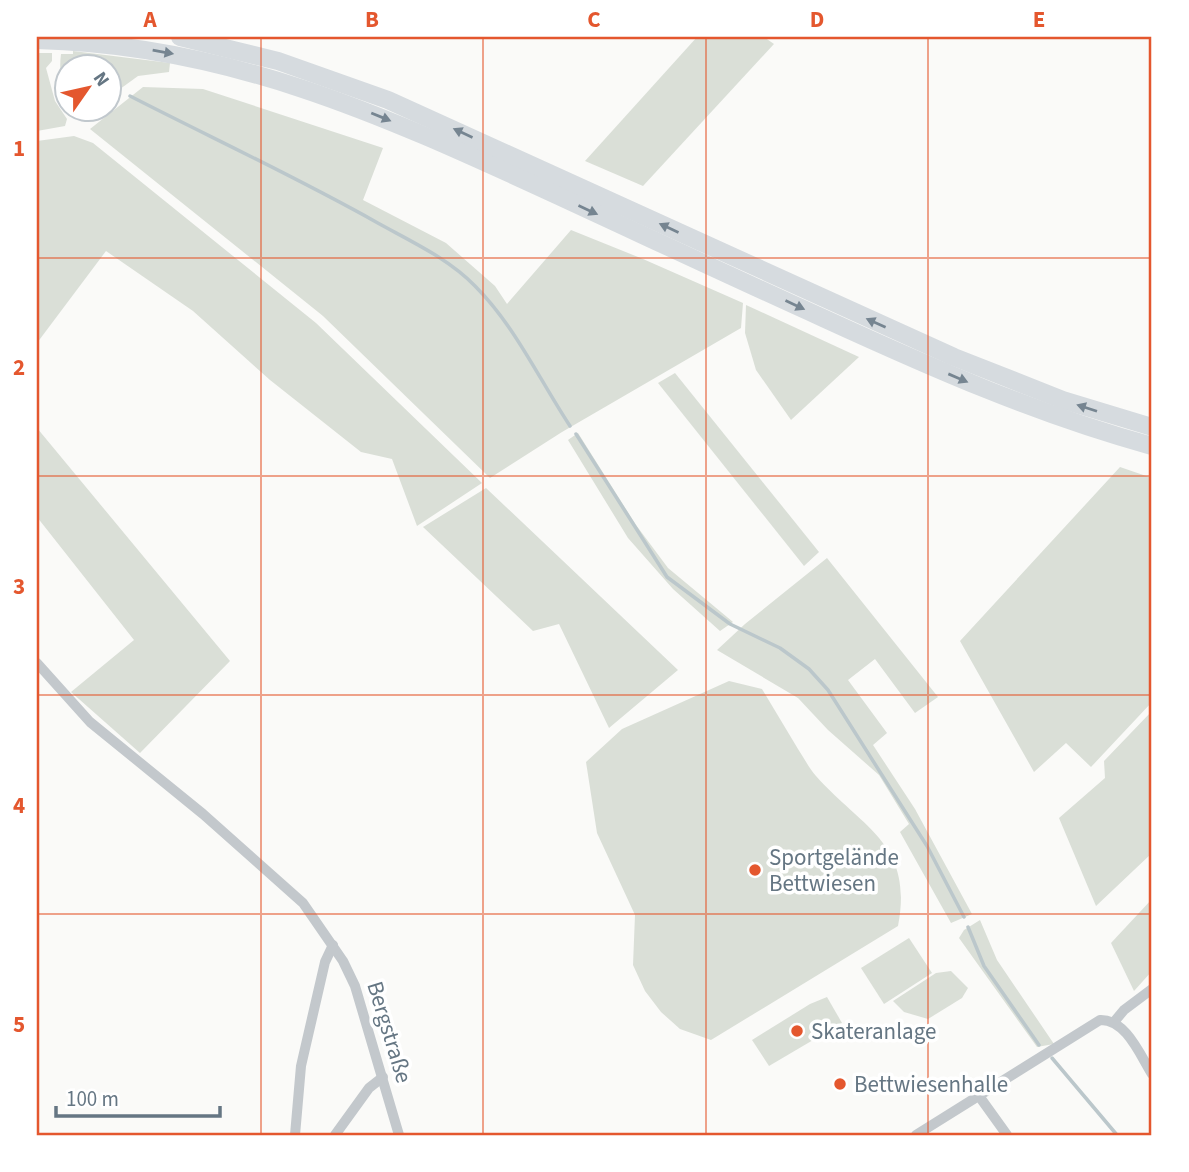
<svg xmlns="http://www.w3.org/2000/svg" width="1189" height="1172" font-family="'Source Sans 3',sans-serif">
  <rect width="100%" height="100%" fill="#fafaf8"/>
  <!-- green -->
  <g fill="#dadfd7">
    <path d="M 697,37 L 764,37 L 774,44 L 643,186 L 585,161 Z"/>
    <path d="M 73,51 L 170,63 L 169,72 L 138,76 L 109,97 L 108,66 L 66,66 L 66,97 C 61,82 59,70 61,54 L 73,54 Z"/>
    <path d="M 37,53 L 52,53 L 52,61 L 46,68 L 55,101 L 67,119 L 65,126 L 37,131 Z"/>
    <path d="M 143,87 L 203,89 L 383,148 L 363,200 L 446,243 L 495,286 L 507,304 L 571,230 L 643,259 L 743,303 L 741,328 L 562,432 L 490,478 L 323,316 L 90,129 Z"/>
    <path d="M 74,136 L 93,143 L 316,323 L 482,483 L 417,526 L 392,459 L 361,452 L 270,380 L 193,311 L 106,251 L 37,343 L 37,141 Z"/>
    <path d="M 746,305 L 859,357 L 791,420 L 756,370 L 745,333 Z"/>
    <path d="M 675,373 L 819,552 L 804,566 L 658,383 Z"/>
    <path d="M 37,428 L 230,661 L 140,753 L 71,692 L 134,640 L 37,517 Z"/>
    <path d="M 578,433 L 636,525 L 668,568 L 733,622 L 720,631 L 673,589 L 628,538 L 568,440 Z"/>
    <path d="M 1120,467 L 1152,478 L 1152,648 L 1149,653 L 1152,657 L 1152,702 L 1091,767 L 1066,743 L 1034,772 L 960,641 Z"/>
    <path d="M 486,488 L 678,670 L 609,728 L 559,624 L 533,631 L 423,527 Z"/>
    <path d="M 827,558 L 938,697 L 915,713 L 875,659 L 848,680 L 887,733 L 873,745 L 915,809 L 972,914 L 951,923 L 900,832 L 909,824 L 879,775 L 828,730 L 798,698 L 717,650 L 745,624 Z"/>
    <path d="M 729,681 L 762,689 C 774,709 786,729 798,749 C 804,758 809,768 816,776 C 862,828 914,843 898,926 L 711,1040 L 680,1029 L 661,1012 L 645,991 L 633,965 L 635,915 L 597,833 L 586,762 L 622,729 Z"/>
    <path d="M 1152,711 L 1152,853 L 1096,906 L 1059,818 L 1105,778 L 1104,761 Z"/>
    <path d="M 1152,899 L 1152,971 L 1134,991 L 1111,943 Z"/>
    <path d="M 980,920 L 997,960 L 1054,1044 L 1037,1047 L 959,938 L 964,930 Z"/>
    <path d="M 909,938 L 932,973 L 884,1004 L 861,968 Z"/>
    <path d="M 951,971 L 968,988 L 962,998 L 928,1019 L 904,1012 L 893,1001 L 936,973 Z"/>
    <path d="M 827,997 L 842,1023 L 769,1066 L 752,1040 L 810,1004 Z"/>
  </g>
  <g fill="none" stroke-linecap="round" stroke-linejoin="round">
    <!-- stream -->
    <g stroke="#bbc7cb" stroke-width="3.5">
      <path d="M 130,96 C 212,138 296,177 376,222 C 410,241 448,258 475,286 C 515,326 539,379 570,426"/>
      <path d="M 576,434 L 667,577 L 730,624 L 780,648 L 809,669 L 828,690 L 927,846 L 964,917"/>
      <path d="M 968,927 L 984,966 L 1039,1045"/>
      <path d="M 1052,1058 L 1117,1135"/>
    </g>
    <!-- minor -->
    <g stroke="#c3c8cc" stroke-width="10">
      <path d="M 37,663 L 90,722 L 203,814 L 303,903 L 343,961 L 355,986 L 399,1135"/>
      <path d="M 1114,1022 L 1124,1010 L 1152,989"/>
      <path d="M 979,1096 L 1007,1135"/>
      <path d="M 295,1135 L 301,1066 L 325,962 L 333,945"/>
      <path d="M 335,1135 L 369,1088 L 383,1077"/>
      <path d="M 916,1135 L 1100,1020 C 1126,1019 1140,1055 1152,1074"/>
    </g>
    <!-- trunk -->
    <g stroke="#d6dbdf" stroke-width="18">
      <path d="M 180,37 L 278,61 L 388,100 L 954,357 L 1063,400 L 1152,427"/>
      <path d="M 37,40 C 229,45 380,114 550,192 C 641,234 732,277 823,318 C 930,367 1038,415 1152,446"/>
    </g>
  </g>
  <!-- one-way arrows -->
  <defs><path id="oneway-solid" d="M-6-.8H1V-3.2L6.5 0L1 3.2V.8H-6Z" transform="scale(1.75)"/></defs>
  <g fill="#768591">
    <use href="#oneway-solid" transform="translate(163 52) rotate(10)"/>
    <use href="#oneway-solid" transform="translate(381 117) rotate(22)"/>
    <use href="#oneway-solid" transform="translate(463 133) rotate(-155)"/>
    <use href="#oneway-solid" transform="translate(588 210) rotate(25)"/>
    <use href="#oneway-solid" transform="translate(669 228) rotate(-155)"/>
    <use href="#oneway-solid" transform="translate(795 305) rotate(25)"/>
    <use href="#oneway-solid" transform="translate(876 323) rotate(-156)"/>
    <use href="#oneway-solid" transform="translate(958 378) rotate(23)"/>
    <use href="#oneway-solid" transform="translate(1087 408) rotate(-162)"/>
  </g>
  <!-- grid -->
  <path fill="none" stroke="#e4572e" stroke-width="2" stroke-opacity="0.55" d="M 261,37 L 261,1135M 483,37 L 483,1135M 706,37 L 706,1135M 928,37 L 928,1135M 37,258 L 1152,258M 37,476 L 1152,476M 37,695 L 1152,695M 37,914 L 1152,914"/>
  <!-- markers -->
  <g fill="#e4572e" stroke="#fff" stroke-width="2.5">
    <circle cx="755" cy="870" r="7"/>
    <circle cx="797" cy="1031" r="7"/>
    <circle cx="840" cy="1084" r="7"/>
  </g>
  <g text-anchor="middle" stroke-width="7" stroke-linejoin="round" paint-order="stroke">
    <!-- poi labels -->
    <g font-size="23" fill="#657683" stroke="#fff" text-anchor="start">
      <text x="769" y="865">Sportgelände<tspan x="769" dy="26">Bettwiesen</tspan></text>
      <text x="811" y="1039">Skateranlage</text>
      <text x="854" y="1092">Bettwiesenhalle</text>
    </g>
    <!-- street labels -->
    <g font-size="23" fill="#657683" stroke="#fff">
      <text transform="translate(390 1032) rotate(73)" y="8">Bergstraße</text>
    </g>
  </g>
  <!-- border -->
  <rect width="1189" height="1172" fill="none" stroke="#ffffff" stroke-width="77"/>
  <!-- north arrow -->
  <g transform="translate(88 88) rotate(56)"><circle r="33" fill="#ffffff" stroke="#c1c8cd" stroke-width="2"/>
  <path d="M0-5L12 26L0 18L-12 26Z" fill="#e4572e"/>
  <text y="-10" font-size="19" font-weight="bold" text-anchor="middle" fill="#657683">N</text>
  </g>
  <!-- scale -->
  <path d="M56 1106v10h164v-10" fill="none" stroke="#657683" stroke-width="3.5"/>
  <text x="66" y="1106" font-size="21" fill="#657683" stroke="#ffffff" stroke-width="5" paint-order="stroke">100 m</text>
  <rect x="38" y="38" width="1112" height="1096" fill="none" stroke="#e4572e" stroke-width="2.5"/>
  <g font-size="23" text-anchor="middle" font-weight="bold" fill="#e4572e">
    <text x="150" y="27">A</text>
    <text x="372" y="27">B</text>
    <text x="594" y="27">C</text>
    <text x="817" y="27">D</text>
    <text x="1039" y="27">E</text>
    <text x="19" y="156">1</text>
    <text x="19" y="375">2</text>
    <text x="19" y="594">3</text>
    <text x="19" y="813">4</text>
    <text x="19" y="1032">5</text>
  </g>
</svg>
